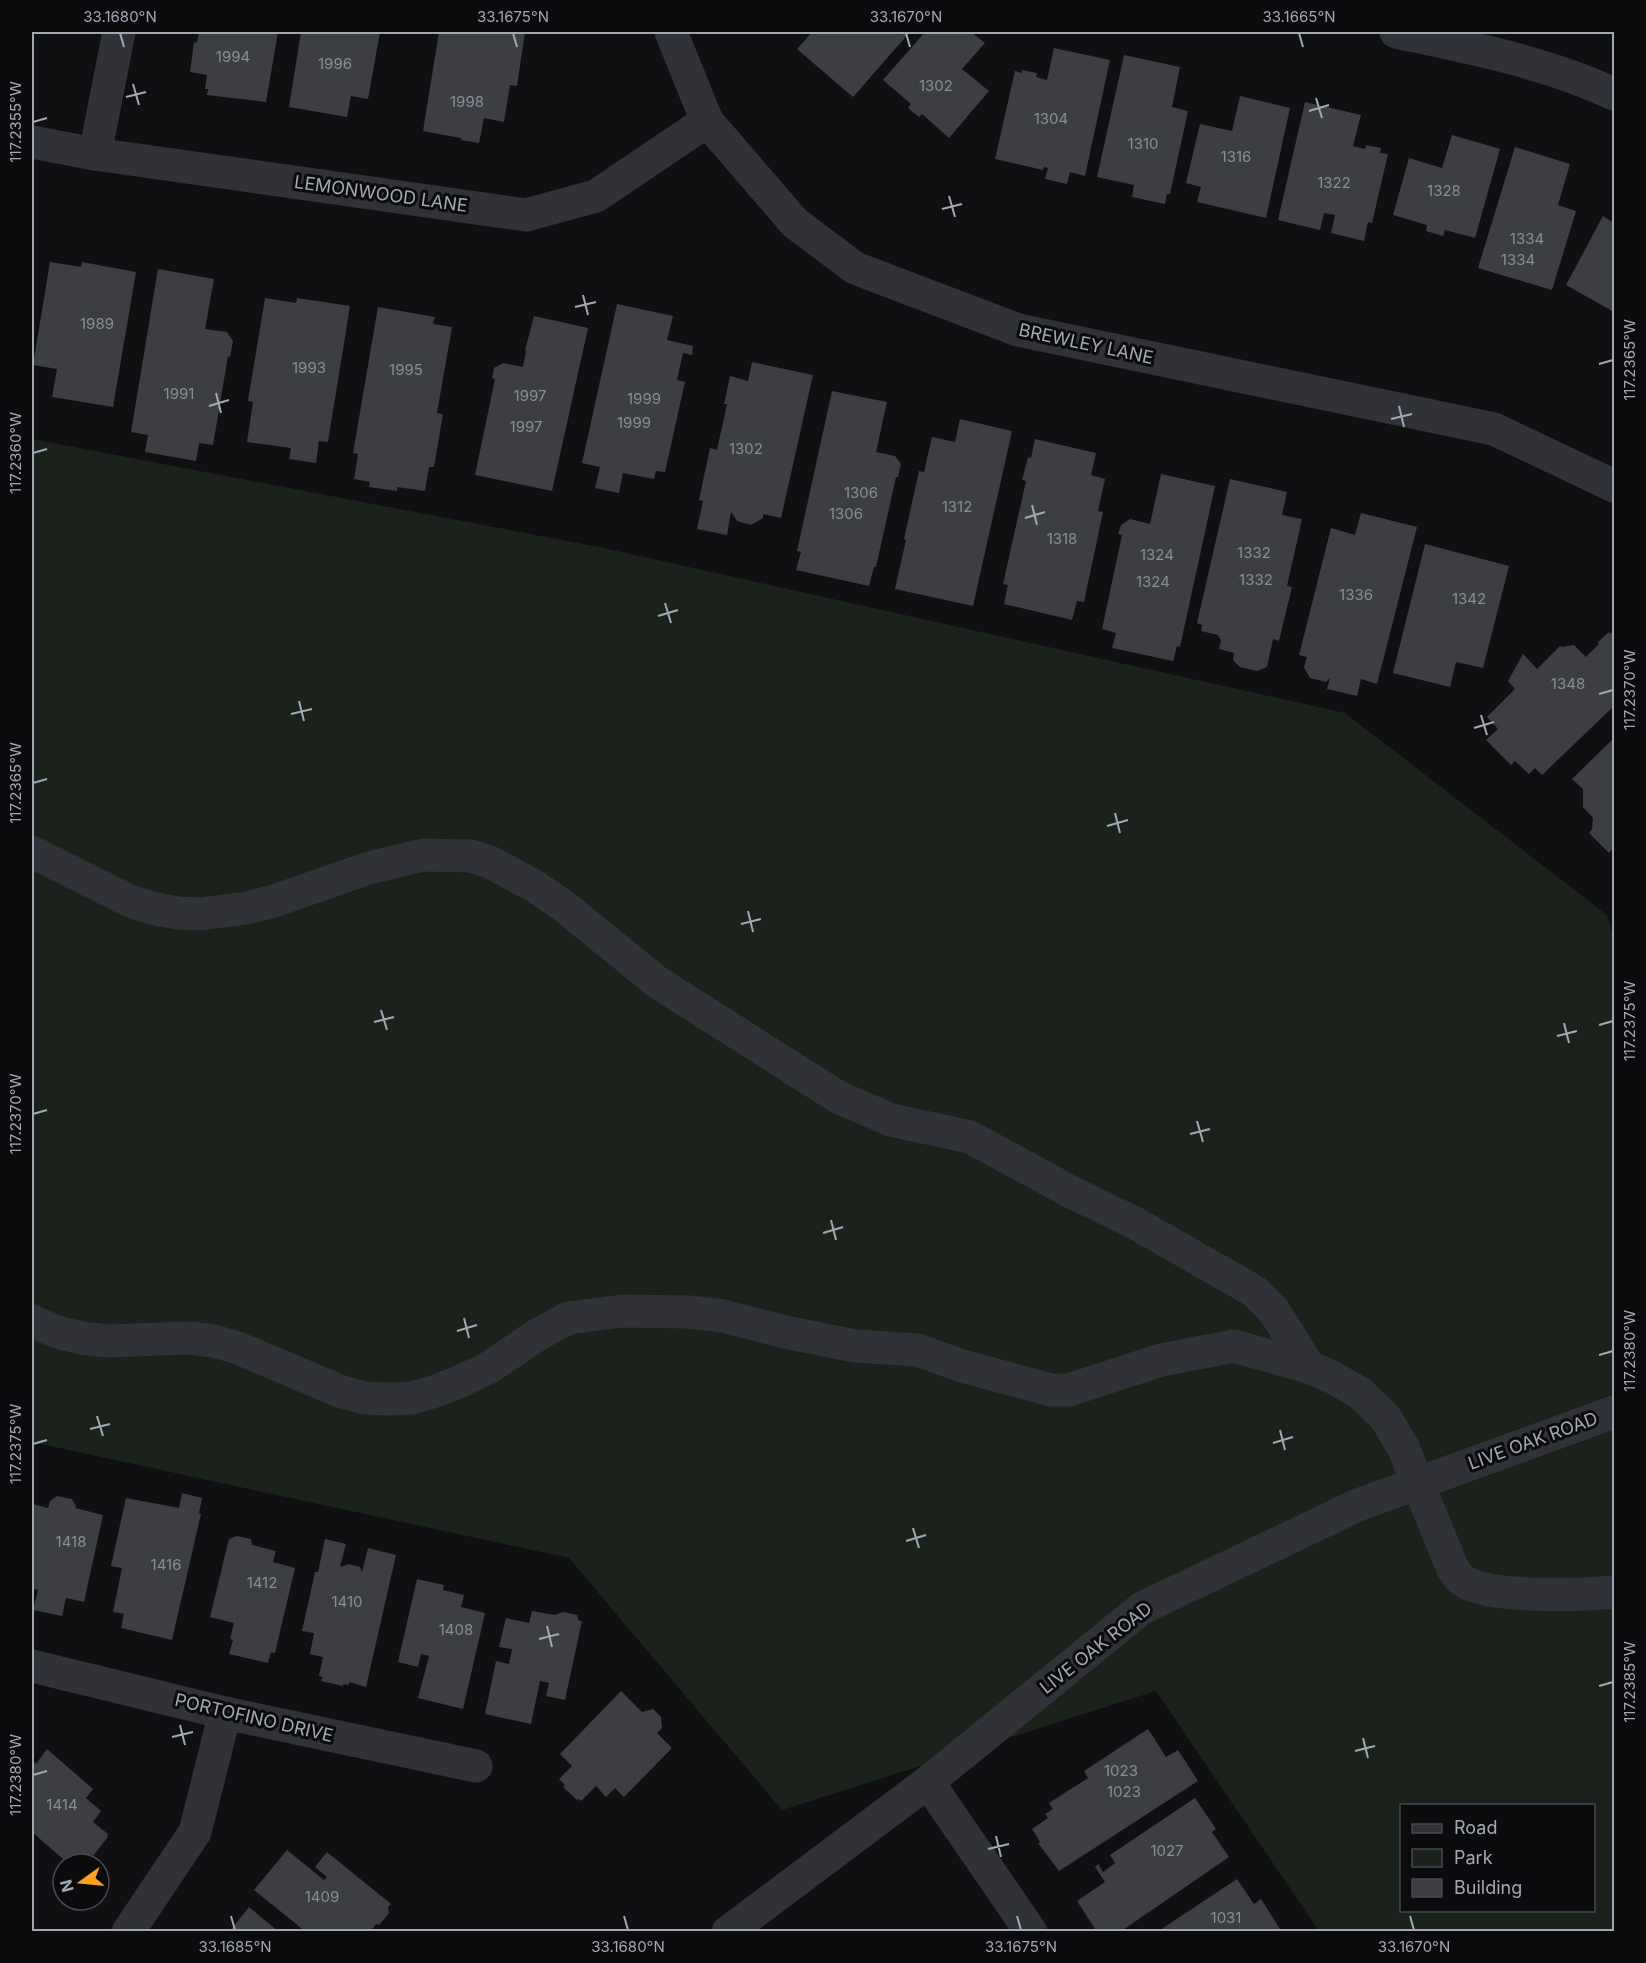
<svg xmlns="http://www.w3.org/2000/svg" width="1646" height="1963" font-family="Inter,sans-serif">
  <rect width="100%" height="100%" fill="#101012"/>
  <!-- green -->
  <path fill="#1a221b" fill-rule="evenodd" d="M 32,439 L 604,548 L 1345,713 L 1607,915 L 1614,940 L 1614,1931 L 1319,1931 L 1156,1691 L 782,1810 L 569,1558 L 32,1442 ZM 1402,1806 L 1594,1806 L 1594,1910 L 1402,1910 Z"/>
  <!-- building -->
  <g fill="#3c3e42">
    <path d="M 199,32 L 278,32 L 266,102 L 207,95 L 208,89 L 205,89 L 207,75 L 190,72 L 194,42 L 197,43 Z"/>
    <path d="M 301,32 L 380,32 L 368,99 L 351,96 L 347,117 L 289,107 Z"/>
    <path d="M 439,32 L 525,32 L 517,86 L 510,85 L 504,122 L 484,118 L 479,143 L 461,140 L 461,138 L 423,131 Z"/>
    <path d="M 812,32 L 910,32 L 853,97 L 797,49 Z"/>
    <path d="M 925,32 L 971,32 L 985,43 L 962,69 L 989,91 L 949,138 L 922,114 L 919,117 L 908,108 L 911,104 L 883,80 Z"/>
    <path d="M 1054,48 L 1110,60 L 1085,176 L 1070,172 L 1067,184 L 1045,179 L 1048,168 L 1044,167 L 1043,170 L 995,159 L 1015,71 L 1022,73 L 1022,70 L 1037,73 L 1036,77 L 1047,80 Z"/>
    <path d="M 1124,55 L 1180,67 L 1172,107 L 1188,111 L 1170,194 L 1167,194 L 1165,204 L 1132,197 L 1134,185 L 1097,177 Z"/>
    <path d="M 1240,96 L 1290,108 L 1266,218 L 1197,202 L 1201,187 L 1186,183 L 1200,124 L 1232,131 Z"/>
    <path d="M 1305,102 L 1361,115 L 1353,146 L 1365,149 L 1366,145 L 1381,148 L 1380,153 L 1388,154 L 1372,223 L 1368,222 L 1364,241 L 1331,233 L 1335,215 L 1324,213 L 1320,230 L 1278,220 Z"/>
    <path d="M 1452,135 L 1500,149 L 1475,238 L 1445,230 L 1443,236 L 1426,231 L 1427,225 L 1393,215 L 1409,158 L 1442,168 Z"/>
    <path d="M 1515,147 L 1570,164 L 1558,205 L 1576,211 L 1552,290 L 1478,268 Z"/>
    <path d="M 1603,216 L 1614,223 L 1614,312 L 1566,285 Z"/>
    <path d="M 50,262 L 81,267 L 82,262 L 136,272 L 113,407 L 52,397 L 57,369 L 33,365 Z"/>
    <path d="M 158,269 L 214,279 L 205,329 L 227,332 L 233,341 L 230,357 L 228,356 L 213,445 L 199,443 L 196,461 L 145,452 L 148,435 L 131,432 Z"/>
    <path d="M 265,298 L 296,303 L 297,298 L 350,306 L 328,442 L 319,441 L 316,463 L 289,459 L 291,448 L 247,442 L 253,402 L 248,401 Z"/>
    <path d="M 617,304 L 673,316 L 667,340 L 693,346 L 692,355 L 683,353 L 677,380 L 685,382 L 665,472 L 656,471 L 654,479 L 623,473 L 619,493 L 595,488 L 600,467 L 582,463 Z"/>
    <path d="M 378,307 L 435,317 L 433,324 L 452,327 L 437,413 L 443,414 L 434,467 L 429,467 L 425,491 L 397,487 L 397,491 L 369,487 L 370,482 L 354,479 L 358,454 L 353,453 Z"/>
    <path d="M 534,316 L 588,328 L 552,491 L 475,475 L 495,379 L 492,378 L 494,368 L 503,363 L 523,367 L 526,351 L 525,350 Z"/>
    <path d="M 752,362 L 813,375 L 781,518 L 763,514 L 763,518 L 751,525 L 737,521 L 731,512 L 727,535 L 697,529 L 703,501 L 699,500 L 710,448 L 717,450 L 727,404 L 724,404 L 730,376 L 748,381 Z"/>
    <path d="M 832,391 L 887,402 L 876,452 L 895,456 L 901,464 L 898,477 L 896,477 L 876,567 L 874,567 L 869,586 L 796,570 L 801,552 L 797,551 Z"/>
    <path d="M 960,419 L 1012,431 L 973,606 L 895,589 L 906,540 L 904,539 L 919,471 L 924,472 L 932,437 L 955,442 Z"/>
    <path d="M 1035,439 L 1096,453 L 1091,475 L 1105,479 L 1098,511 L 1103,512 L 1084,602 L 1077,601 L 1072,620 L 1004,604 L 1008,585 L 1003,584 L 1026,481 L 1022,480 L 1028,457 L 1031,458 Z"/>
    <path d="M 1161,474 L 1215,486 L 1180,647 L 1177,646 L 1173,661 L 1112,648 L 1116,633 L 1102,629 L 1122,535 L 1118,534 L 1121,525 L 1130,519 L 1150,524 Z"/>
    <path d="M 1230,479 L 1287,492 L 1282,515 L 1302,519 L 1287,586 L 1292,587 L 1279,641 L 1273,639 L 1267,667 L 1257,671 L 1240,667 L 1233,660 L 1234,653 L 1219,649 L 1221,641 L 1218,635 L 1201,631 L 1202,625 L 1197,623 Z"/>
    <path d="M 1361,513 L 1417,527 L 1377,684 L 1361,679 L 1357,696 L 1327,689 L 1330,678 L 1326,682 L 1310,678 L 1304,667 L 1307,657 L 1299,655 L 1331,528 L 1355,535 Z"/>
    <path d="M 1425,544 L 1509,566 L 1483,668 L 1456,662 L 1450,687 L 1393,673 Z"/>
    <path d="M 1614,630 L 1614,706 L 1542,775 L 1535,768 L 1529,774 L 1515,761 L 1511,765 L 1486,740 L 1498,729 L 1487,717 L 1515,689 L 1508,681 L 1523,654 L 1537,669 L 1560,646 L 1562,647 L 1574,645 L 1586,657 L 1599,644 L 1598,642 L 1609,632 L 1610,634 Z"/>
    <path d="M 1614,738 L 1614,847 L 1609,853 L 1589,833 L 1592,829 L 1593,818 L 1583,807 L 1583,789 L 1572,779 Z"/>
    <path d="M 182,1493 L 202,1498 L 199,1513 L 201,1514 L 172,1640 L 121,1628 L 124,1614 L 113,1612 L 122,1568 L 111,1566 L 126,1498 L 179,1508 Z"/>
    <path d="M 57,1496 L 72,1499 L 76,1506 L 75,1508 L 103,1515 L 84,1602 L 66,1598 L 62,1616 L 33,1610 L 38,1590 L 32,1588 L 32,1504 L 48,1508 L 50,1501 Z"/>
    <path d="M 237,1536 L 251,1539 L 252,1545 L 276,1551 L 273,1562 L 295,1568 L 275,1653 L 271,1652 L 268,1663 L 229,1654 L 233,1640 L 230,1639 L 234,1623 L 210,1617 L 229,1539 Z"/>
    <path d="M 325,1539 L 346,1544 L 340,1567 L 349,1564 L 360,1567 L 362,1572 L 368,1548 L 396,1555 L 366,1687 L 349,1682 L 349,1685 L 343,1684 L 343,1686 L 321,1681 L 323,1677 L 319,1676 L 323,1657 L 310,1654 L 314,1633 L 302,1631 L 315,1572 L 318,1572 Z"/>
    <path d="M 417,1579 L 444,1585 L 443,1590 L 464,1595 L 461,1607 L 485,1613 L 463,1709 L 418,1698 L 429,1656 L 421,1654 L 418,1667 L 398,1662 Z"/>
    <path d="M 532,1611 L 555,1615 L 563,1612 L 577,1615 L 579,1621 L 582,1621 L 565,1700 L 546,1696 L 549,1683 L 540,1681 L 531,1724 L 485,1714 L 496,1661 L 509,1664 L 512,1649 L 499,1647 L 506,1618 L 529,1623 Z"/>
    <path d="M 621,1691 L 642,1712 L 653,1709 L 661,1717 L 662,1728 L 657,1733 L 672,1748 L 624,1797 L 615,1788 L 606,1797 L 596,1786 L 581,1801 L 579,1799 L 577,1800 L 563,1787 L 565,1785 L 559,1779 L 572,1766 L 560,1754 Z"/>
    <path d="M 1148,1729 L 1166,1757 L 1178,1750 L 1198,1781 L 1059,1871 L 1038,1843 L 1040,1842 L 1032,1829 L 1048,1818 L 1045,1814 L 1053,1809 L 1049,1803 L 1088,1778 L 1084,1771 Z"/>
    <path d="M 47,1749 L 93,1789 L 86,1798 L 101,1811 L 93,1822 L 108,1834 L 107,1838 L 93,1856 L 91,1854 L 84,1864 L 69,1864 L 32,1832 L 32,1760 L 36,1764 Z"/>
    <path d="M 1195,1798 L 1216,1829 L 1212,1832 L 1229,1857 L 1120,1932 L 1097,1932 L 1077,1901 L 1105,1882 L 1095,1867 L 1098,1864 L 1103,1872 L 1115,1863 L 1110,1855 Z"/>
    <path d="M 287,1850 L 324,1880 L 327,1877 L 315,1867 L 327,1852 L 391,1904 L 388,1907 L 389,1913 L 379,1925 L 376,1924 L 370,1932 L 306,1932 L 254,1890 Z"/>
    <path d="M 1237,1879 L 1254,1904 L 1261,1899 L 1282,1932 L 1157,1932 Z"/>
    <path d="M 249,1907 L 279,1932 L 229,1932 Z"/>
  </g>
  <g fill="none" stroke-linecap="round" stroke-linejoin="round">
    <!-- minor -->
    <g stroke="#313237" stroke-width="33">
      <path d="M 671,32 L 707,121 L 795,223 L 855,268 L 1018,330 L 1494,429 L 1614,486"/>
      <path d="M 1396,32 C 1470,48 1546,62 1614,94"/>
      <path d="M 32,142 L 95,154 L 526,215 L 596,196 L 707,121"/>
      <path d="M 95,154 L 119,32"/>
      <path d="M 32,852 L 130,901 L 151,908 L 178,913 L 200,914 L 247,908 L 274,901 L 369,868 L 423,855 L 471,856 L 490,862 L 536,887 L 565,907 L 657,982 L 838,1097 L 891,1120 L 970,1137 L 1073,1193 L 1135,1223 L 1254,1291 L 1274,1311 L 1309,1367 L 1234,1346 L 1161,1360 L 1069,1390 L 1051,1390 L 959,1365 L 918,1350 L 855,1346 L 785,1332 L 723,1316 L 689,1312 L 623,1311 L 568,1318 L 537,1335 L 490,1367 L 461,1381 L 436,1391 L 412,1398 L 388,1399 L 365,1398 L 342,1392 L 238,1348 L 214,1341 L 189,1338 L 107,1341 L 81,1338 L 57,1332 L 32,1321"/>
      <path d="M 1309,1367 L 1332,1377 L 1360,1393 L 1385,1417 L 1403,1447 L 1453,1569 C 1456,1572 1458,1578 1462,1580 C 1486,1599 1583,1595 1614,1592"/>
      <path d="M 32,1666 L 225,1713 L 476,1766"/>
      <path d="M 928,1782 L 1031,1932"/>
      <path d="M 128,1932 L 195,1832 L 225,1713"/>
      <path d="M 728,1932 L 928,1782 L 1142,1608 L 1358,1505 L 1614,1412"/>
    </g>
  </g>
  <!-- ticks -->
  <path fill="none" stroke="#a0a8b4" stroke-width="2" d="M 120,33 L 124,47M 513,33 L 517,47M 906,33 L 910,47M 1299,33 L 1303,47M 133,84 L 139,105M 126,97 L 146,92M 1316,98 L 1322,118M 1309,111 L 1329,105M 33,122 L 47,118M 949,196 L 955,217M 942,209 L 962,204M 583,295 L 588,315M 575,307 L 596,302M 1599,364 L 1613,360M 216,393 L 221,413M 209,406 L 229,400M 1399,406 L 1404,427M 1391,419 L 1412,414M 33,453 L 47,449M 1032,505 L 1037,525M 1025,518 L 1045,512M 665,603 L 671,623M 658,616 L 678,610M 1599,694 L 1613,690M 299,701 L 304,721M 291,714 L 312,709M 1481,715 L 1487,735M 1474,728 L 1494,722M 33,783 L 47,779M 1115,813 L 1120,833M 1107,826 L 1128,820M 748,911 L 753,932M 741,924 L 761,919M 381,1010 L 387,1030M 374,1022 L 394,1017M 1564,1023 L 1569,1043M 1599,1025 L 1613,1021M 1557,1036 L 1577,1031M 33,1114 L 47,1110M 1197,1121 L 1203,1142M 1190,1134 L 1210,1129M 831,1220 L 836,1240M 823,1233 L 843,1227M 464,1318 L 469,1338M 457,1331 L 477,1325M 1599,1355 L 1613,1351M 97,1416 L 103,1436M 90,1429 L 110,1424M 1280,1430 L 1285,1450M 1273,1443 L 1293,1437M 33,1444 L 47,1440M 913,1528 L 919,1548M 906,1541 L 926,1535M 547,1626 L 552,1647M 539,1639 L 559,1634M 1599,1686 L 1613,1682M 180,1725 L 185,1745M 172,1737 L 193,1732M 1363,1738 L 1368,1758M 1355,1751 L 1375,1746M 33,1775 L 47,1771M 996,1836 L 1001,1857M 988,1849 L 1009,1844M 231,1916 L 235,1930M 624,1916 L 628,1930M 1017,1916 L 1021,1930M 1410,1916 L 1414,1930"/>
  <g text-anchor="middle" stroke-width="6" stroke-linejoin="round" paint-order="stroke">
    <!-- number labels -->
    <g font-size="15" fill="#878e98">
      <text x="233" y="62">1994</text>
      <text x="335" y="69">1996</text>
      <text x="936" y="91">1302</text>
      <text x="467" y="107">1998</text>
      <text x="1051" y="124">1304</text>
      <text x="1143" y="149">1310</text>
      <text x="1236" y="162">1316</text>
      <text x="1334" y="188">1322</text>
      <text x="1444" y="196">1328</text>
      <text x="1527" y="244">1334</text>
      <text x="1518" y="265">1334</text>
      <text x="97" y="329">1989</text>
      <text x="309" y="373">1993</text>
      <text x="406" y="375">1995</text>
      <text x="179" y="399">1991</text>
      <text x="530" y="401">1997</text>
      <text x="644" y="404">1999</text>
      <text x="634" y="428">1999</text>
      <text x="526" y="432">1997</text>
      <text x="746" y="454">1302</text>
      <text x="861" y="498">1306</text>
      <text x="957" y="512">1312</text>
      <text x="846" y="519">1306</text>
      <text x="1062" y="544">1318</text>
      <text x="1254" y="558">1332</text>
      <text x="1157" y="560">1324</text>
      <text x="1256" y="585">1332</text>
      <text x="1153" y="587">1324</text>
      <text x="1356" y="600">1336</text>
      <text x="1469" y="604">1342</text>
      <text x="1568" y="689">1348</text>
      <text x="71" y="1547">1418</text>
      <text x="166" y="1570">1416</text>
      <text x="262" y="1588">1412</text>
      <text x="347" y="1607">1410</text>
      <text x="456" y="1635">1408</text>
      <text x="1121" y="1776">1023</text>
      <text x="1124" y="1797">1023</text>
      <text x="62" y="1810">1414</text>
      <text x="1167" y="1856">1027</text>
      <text x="322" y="1902">1409</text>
      <text x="1226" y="1923">1031</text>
    </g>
    <!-- street labels -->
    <g font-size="18" fill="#a0a8b4" stroke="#0b0b0d">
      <text transform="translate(381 194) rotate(8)" y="6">LEMONWOOD LANE</text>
      <text transform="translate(1086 344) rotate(12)" y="6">BREWLEY LANE</text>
      <text transform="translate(1533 1441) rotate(-20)" y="6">LIVE OAK ROAD</text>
      <text transform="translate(1096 1648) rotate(-38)" y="6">LIVE OAK ROAD</text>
      <text transform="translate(254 1718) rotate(13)" y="6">PORTOFINO DRIVE</text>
    </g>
  </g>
  <!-- border -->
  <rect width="1646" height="1963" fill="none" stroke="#0b0b0d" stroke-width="66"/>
  <!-- legend -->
  <rect x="1400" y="1804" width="195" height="108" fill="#0b0b0d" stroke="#474a50" stroke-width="1.5"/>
  <rect x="1412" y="1824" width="30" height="9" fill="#313237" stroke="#474a50" stroke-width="1.5"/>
  <text x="1454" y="1834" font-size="18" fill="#a0a8b4">Road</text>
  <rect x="1412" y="1849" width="30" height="18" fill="#1a221b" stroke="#474a50" stroke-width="1.5"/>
  <text x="1454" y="1864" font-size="18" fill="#a0a8b4">Park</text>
  <rect x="1412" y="1879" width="30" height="18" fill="#3c3e42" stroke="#474a50" stroke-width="1.5"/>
  <text x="1454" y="1894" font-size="18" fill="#a0a8b4">Building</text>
  <!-- north arrow -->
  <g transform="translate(81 1882) rotate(255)"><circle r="28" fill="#0b0b0d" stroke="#474a50" stroke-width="1.5"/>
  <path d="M0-4.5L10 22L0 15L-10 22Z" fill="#ffa11b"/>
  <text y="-9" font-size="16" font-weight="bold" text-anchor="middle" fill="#a0a8b4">N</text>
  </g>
  <rect x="33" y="33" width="1580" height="1897" fill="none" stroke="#a0a8b4" stroke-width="2"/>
  <g font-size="15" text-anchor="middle" fill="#a0a8b4">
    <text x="120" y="22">33.1680°N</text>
    <text x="513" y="22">33.1675°N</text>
    <text x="906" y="22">33.1670°N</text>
    <text x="1299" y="22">33.1665°N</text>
    <text transform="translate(16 122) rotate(-90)" y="5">117.2355°W</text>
    <text transform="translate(1630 360) rotate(-90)" y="5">117.2365°W</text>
    <text transform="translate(16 453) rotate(-90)" y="5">117.2360°W</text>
    <text transform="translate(1630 690) rotate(-90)" y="5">117.2370°W</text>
    <text transform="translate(16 783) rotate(-90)" y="5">117.2365°W</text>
    <text transform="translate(1630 1021) rotate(-90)" y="5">117.2375°W</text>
    <text transform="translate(16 1114) rotate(-90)" y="5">117.2370°W</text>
    <text transform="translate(1630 1351) rotate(-90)" y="5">117.2380°W</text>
    <text transform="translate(16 1444) rotate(-90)" y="5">117.2375°W</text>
    <text transform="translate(1630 1682) rotate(-90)" y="5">117.2385°W</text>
    <text transform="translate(16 1775) rotate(-90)" y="5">117.2380°W</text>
    <text x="235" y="1952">33.1685°N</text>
    <text x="628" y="1952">33.1680°N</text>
    <text x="1021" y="1952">33.1675°N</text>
    <text x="1414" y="1952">33.1670°N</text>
  </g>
</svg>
